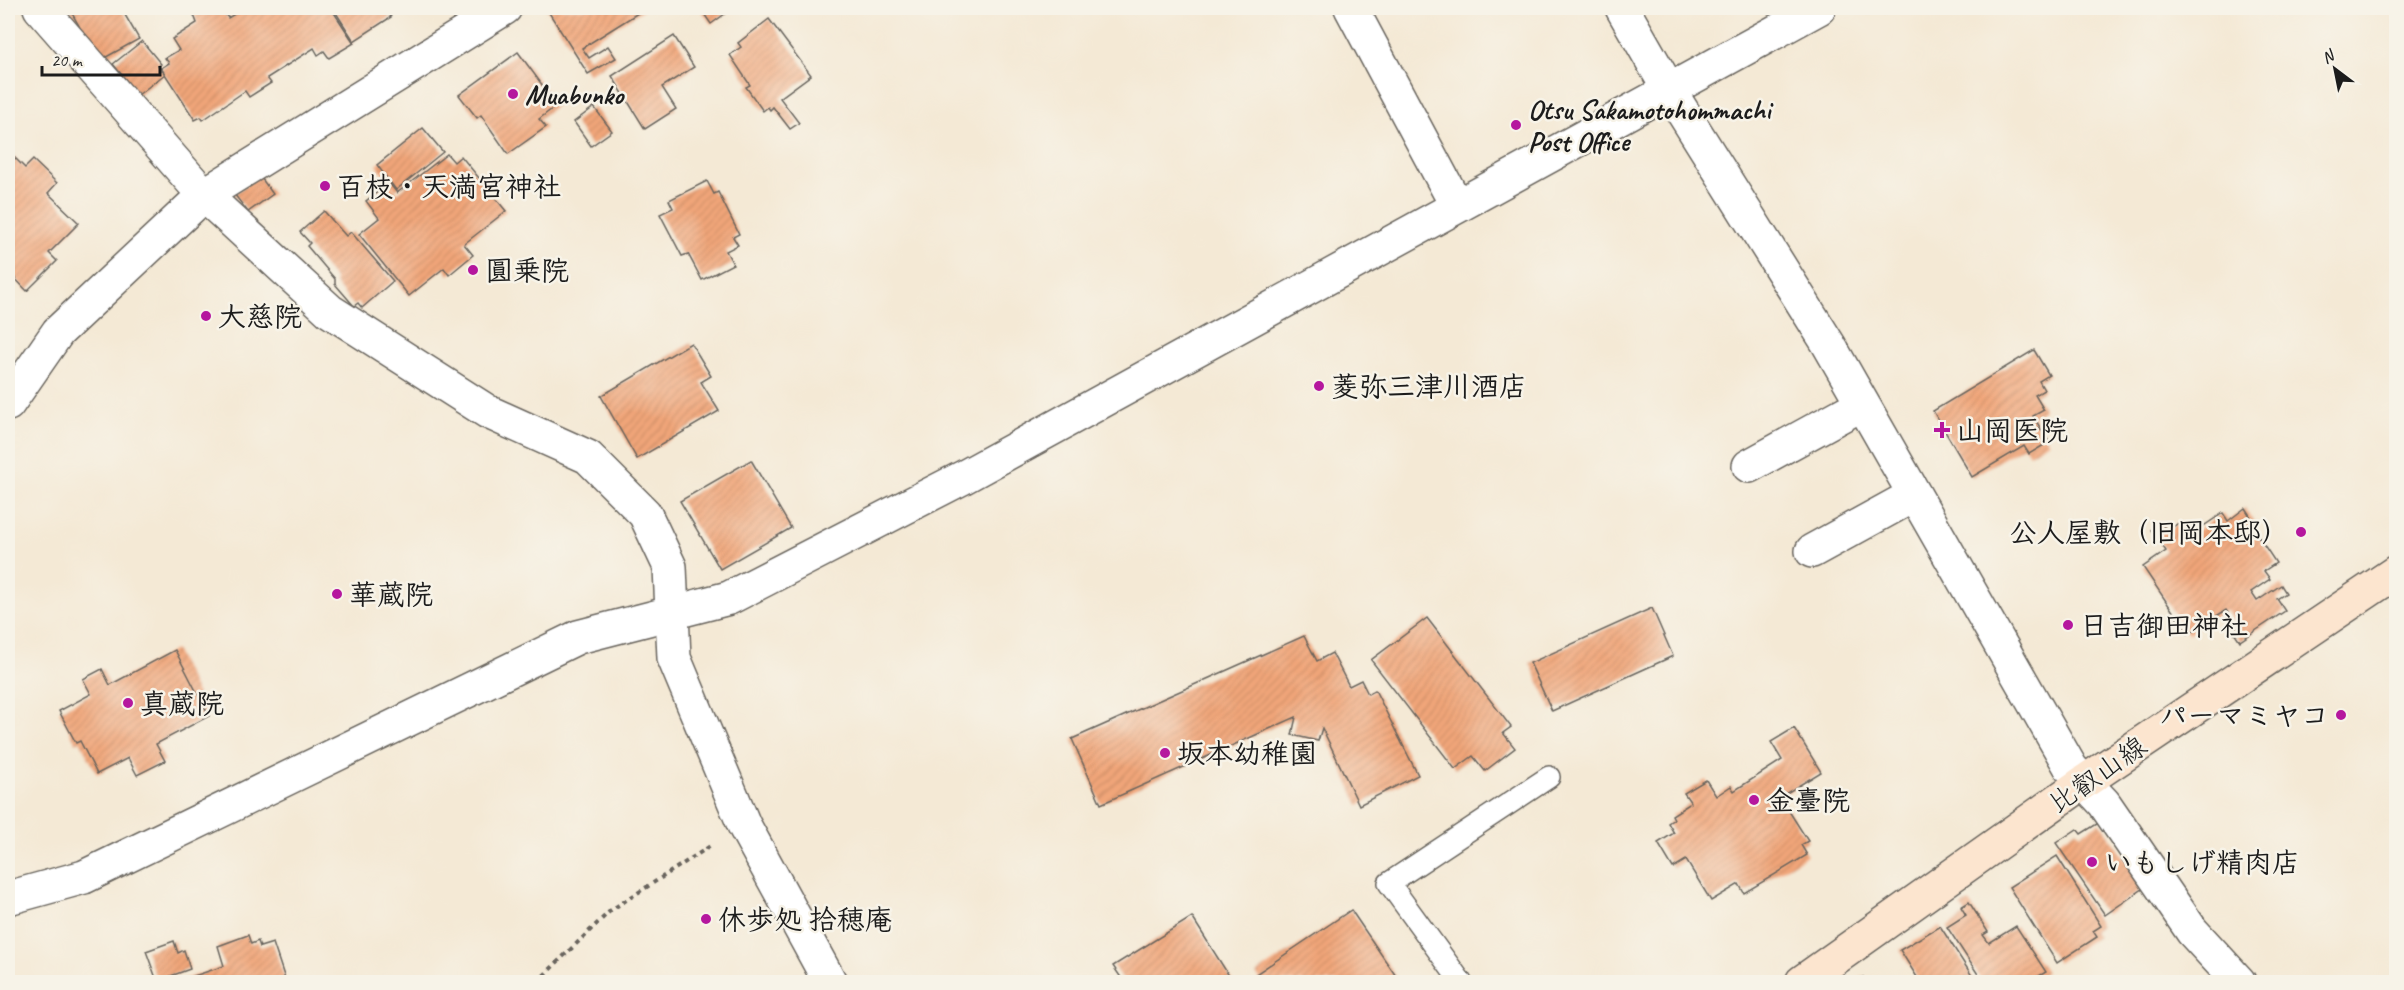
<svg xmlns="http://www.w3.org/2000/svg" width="2404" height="990" font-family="Caveat,'Klee One',sans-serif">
  <defs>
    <pattern id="building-hatch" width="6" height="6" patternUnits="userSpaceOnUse" patternTransform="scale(1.5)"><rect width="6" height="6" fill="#f1a679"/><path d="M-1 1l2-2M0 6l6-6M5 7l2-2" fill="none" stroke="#ce8e68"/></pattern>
  </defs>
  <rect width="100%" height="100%" fill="#f7f3e8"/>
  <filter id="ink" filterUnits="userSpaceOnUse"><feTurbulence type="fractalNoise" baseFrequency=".0167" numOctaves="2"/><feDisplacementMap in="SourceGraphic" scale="12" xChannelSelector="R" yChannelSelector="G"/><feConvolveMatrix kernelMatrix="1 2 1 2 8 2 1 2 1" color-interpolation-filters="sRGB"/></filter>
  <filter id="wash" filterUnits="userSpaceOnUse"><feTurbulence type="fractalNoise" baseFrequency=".008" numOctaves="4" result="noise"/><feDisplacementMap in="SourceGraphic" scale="24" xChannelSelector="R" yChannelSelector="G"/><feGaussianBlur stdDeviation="1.35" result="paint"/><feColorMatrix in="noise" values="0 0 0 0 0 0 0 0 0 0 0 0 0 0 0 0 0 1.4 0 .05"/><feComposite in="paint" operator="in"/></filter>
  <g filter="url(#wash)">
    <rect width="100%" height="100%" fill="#f4e9d5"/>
    <g id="blocks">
      <!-- building -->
      <g fill="url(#building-hatch)">
        <path d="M 69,8 L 121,8 L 139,39 L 99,61 Z"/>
        <path d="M 205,8 L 221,8 L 228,18 L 244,8 L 331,8 L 354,43 L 329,58 L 324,51 L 318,55 L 314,48 L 267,78 L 271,83 L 249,97 L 245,91 L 203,120 L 201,117 L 195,120 L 161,68 L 169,63 L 165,58 L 179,50 L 172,39 L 197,23 L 194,15 Z"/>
        <path d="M 333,8 L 392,8 L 387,11 L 391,17 L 354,41 Z"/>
        <path d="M 546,8 L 646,8 L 582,48 L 589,58 L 608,46 L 616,58 L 588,74 Z"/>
        <path d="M 700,8 L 733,8 L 711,24 Z"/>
        <path d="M 769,19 L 811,75 L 780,98 L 799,123 L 790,129 L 773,107 L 770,110 L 768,107 L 763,111 L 746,87 L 750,85 L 730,55 L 741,47 L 738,43 Z"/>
        <path d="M 674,36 L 694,67 L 662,87 L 676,109 L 645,129 L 612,76 Z"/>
        <path d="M 142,41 L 161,64 L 158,66 L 165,74 L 138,95 L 113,64 Z"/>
        <path d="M 518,52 L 557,105 L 539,119 L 546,127 L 508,154 L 481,115 L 477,118 L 459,95 Z"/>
        <path d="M 594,107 L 612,131 L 591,146 L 574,122 Z"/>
        <path d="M 423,128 L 443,152 L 396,190 L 377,165 Z"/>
        <path d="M 11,154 L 25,168 L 33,160 L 57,183 L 48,193 L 79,223 L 49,253 L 57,261 L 27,291 L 8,271 L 8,155 Z"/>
        <path d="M 447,154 L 454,162 L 461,156 L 506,211 L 464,244 L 473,255 L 449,275 L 444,268 L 409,296 L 359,234 L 379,218 L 366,201 L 389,183 L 397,193 Z"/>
        <path d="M 259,175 L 273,194 L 248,212 L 234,194 Z"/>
        <path d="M 707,181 L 714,194 L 718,192 L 739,234 L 733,237 L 738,245 L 726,251 L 733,264 L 702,280 L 688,254 L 682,256 L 660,214 L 673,208 L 669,200 Z"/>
        <path d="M 324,211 L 346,236 L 351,232 L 393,281 L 362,308 L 358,303 L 354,306 L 335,284 L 335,279 L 307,246 L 310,243 L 300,232 Z"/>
        <path d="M 691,343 L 711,376 L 701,382 L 719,411 L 637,459 L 601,396 Z"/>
        <path d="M 2034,350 L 2049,375 L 2039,381 L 2044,390 L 2035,395 L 2044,410 L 2033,416 L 2049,442 L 2029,454 L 2024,446 L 1972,477 L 1933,411 Z"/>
        <path d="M 751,460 L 791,528 L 720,569 L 680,501 Z"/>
        <path d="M 2245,508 L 2256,525 L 2252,527 L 2276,563 L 2264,571 L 2270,579 L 2251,592 L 2257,601 L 2281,585 L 2286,593 L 2277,599 L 2285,611 L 2240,641 L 2232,629 L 2237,626 L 2226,610 L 2188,634 L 2143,567 L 2166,551 L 2151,530 L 2161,523 L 2167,531 L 2180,522 L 2190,535 L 2223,513 L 2228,521 Z"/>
        <path d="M 1652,608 L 1673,656 L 1552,711 L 1530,663 Z"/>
        <path d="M 1427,618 L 1511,727 L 1503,733 L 1515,748 L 1485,771 L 1473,756 L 1455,769 L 1371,660 Z"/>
        <path d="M 1304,636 L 1317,661 L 1332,653 L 1349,686 L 1361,680 L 1368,694 L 1375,690 L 1418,775 L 1359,805 L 1322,728 L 1318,741 L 1292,735 L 1296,717 L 1101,804 L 1072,739 Z"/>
        <path d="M 175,650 L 209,716 L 156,744 L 165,761 L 137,775 L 128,758 L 97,774 L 80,741 L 76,743 L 59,711 L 91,694 L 83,679 L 102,669 L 110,685 Z"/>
        <path d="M 1794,728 L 1821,772 L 1780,797 L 1808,841 L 1801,845 L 1807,855 L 1744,893 L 1739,884 L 1711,901 L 1686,860 L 1673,868 L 1658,843 L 1674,833 L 1668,823 L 1674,819 L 1672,815 L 1691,803 L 1684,793 L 1706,780 L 1716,796 L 1731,786 L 1734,791 L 1782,760 L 1771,742 Z"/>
        <path d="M 2100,822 L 2144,888 L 2105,915 L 2056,843 L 2077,829 L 2081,834 Z"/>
        <path d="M 2057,856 L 2101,926 L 2093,931 L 2097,937 L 2057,963 L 2009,887 Z"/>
        <path d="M 1969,902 L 1988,932 L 1983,935 L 1989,943 L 2016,926 L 2046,972 L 2029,982 L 1983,982 L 1947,927 L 1966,915 L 1961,907 Z"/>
        <path d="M 1351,910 L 1400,982 L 1262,982 L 1256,974 Z"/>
        <path d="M 1192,917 L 1233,982 L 1124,982 L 1113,966 Z"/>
        <path d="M 1940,926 L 1976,982 L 1920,982 L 1900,950 Z"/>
        <path d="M 248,935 L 251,944 L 258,941 L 260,947 L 273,943 L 286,982 L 176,982 L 224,966 L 218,946 Z"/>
        <path d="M 174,941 L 178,953 L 184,950 L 190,969 L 157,981 L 146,951 Z"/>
        <path d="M 1863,977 L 1866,982 L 1854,982 Z"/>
      </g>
    </g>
  </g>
  <g filter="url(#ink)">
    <use href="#blocks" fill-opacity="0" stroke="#68645d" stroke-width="1.5"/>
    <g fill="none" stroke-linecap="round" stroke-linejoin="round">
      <defs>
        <path id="lane" d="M 1461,982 L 1389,883 L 1549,777"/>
        <g id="street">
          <path d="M 40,8 L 204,195 L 330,311 L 488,412 L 588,457 L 645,514 L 670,567 L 674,658 L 744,825 L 830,982"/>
          <path d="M 1351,8 L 1457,206"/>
          <path d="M 1622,8 L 1669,90 L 1829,345 L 2071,768 L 2104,803 L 2192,931 L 2239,982"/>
          <path d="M 8,404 L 58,332 L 204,195 L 505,8"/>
          <path d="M 1749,466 L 1862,404"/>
          <path d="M 1812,551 L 1914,495"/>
          <path d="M 8,898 L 84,877 L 578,637 L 729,598 L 962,478 L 1819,8"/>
        </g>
        <path id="secondary" d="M 1802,982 L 2084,782 L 2396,572"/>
      </defs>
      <!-- lane casing -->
      <use href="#lane" stroke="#68645d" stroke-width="24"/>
      <!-- street casing -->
      <use href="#street" stroke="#68645d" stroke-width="36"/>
      <!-- secondary casing -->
      <use href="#secondary" stroke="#68645d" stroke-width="36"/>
      <!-- path -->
      <path stroke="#68645d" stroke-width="4" stroke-dasharray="4.5 4.5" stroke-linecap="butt" d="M 537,982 L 611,910 L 712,845"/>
      <!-- lane -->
      <use href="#lane" stroke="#fff" stroke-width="21"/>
      <!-- street -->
      <use href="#street" stroke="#fff" stroke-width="33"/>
      <!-- secondary -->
      <use href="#secondary" stroke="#fce5cf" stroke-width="33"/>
    </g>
  </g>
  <!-- markers -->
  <g fill="#b5179e" stroke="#f7f3e8" stroke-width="2">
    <circle cx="513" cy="94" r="6"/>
    <circle cx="1516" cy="125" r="6"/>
    <circle cx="325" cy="186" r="6"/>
    <circle cx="473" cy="270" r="6"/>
    <circle cx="206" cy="316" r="6"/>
    <circle cx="1319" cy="386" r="6"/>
    <path d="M1939 421h6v6h6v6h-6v6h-6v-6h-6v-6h6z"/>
    <circle cx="2301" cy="532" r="6"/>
    <circle cx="337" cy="594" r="6"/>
    <circle cx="2068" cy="625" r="6"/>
    <circle cx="128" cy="703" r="6"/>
    <circle cx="2341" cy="715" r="6"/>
    <circle cx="1165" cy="753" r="6"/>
    <circle cx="1754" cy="800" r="6"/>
    <circle cx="2092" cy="862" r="6"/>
    <circle cx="706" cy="919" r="6"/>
  </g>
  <g text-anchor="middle" stroke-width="5" stroke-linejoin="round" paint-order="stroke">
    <!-- poi labels -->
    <g font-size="28" font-weight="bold" fill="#1c1c1c" stroke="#f7f3e8" text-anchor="start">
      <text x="525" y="104">Muabunko</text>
      <text x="1528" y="119">Otsu Sakamotohommachi<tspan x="1528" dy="32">Post Office</tspan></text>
      <text x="337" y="196">百枝・天満宮神社</text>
      <text x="485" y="280">圓乗院</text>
      <text x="218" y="326">大慈院</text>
      <text x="1331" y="396">菱弥三津川酒店</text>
      <text x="1956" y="440">山岡医院</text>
      <text x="2289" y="542" text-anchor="end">公人屋敷（旧岡本邸）</text>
      <text x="349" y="604">華蔵院</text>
      <text x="2080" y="635">日吉御田神社</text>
      <text x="140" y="713">真蔵院</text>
      <text x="2329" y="725" text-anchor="end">パーマミヤコ</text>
      <text x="1177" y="763">坂本幼稚園</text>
      <text x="1766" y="810">金臺院</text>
      <text x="2104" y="872">いもしげ精肉店</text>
      <text x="718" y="929">休歩処 拾穂庵</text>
    </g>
    <!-- street labels -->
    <g font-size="28" fill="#1c1c1c" stroke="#f7f3e8">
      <text transform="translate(2097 774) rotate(-35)" y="10">比叡山線</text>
    </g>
  </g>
  <!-- margin -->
  <rect width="2404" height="990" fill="none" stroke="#f7f3e8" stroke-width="30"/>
  <!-- north arrow -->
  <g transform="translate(2335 69) rotate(328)" stroke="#f7f3e8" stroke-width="4.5" paint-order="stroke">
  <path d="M0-4.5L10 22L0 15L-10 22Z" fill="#1c1c1c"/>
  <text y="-9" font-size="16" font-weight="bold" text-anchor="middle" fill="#1c1c1c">N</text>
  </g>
  <!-- scale -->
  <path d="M42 66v9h118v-9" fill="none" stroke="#1c1c1c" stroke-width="3"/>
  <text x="51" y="66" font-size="18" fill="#1c1c1c" stroke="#f7f3e8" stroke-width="4.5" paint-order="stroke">20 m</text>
</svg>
